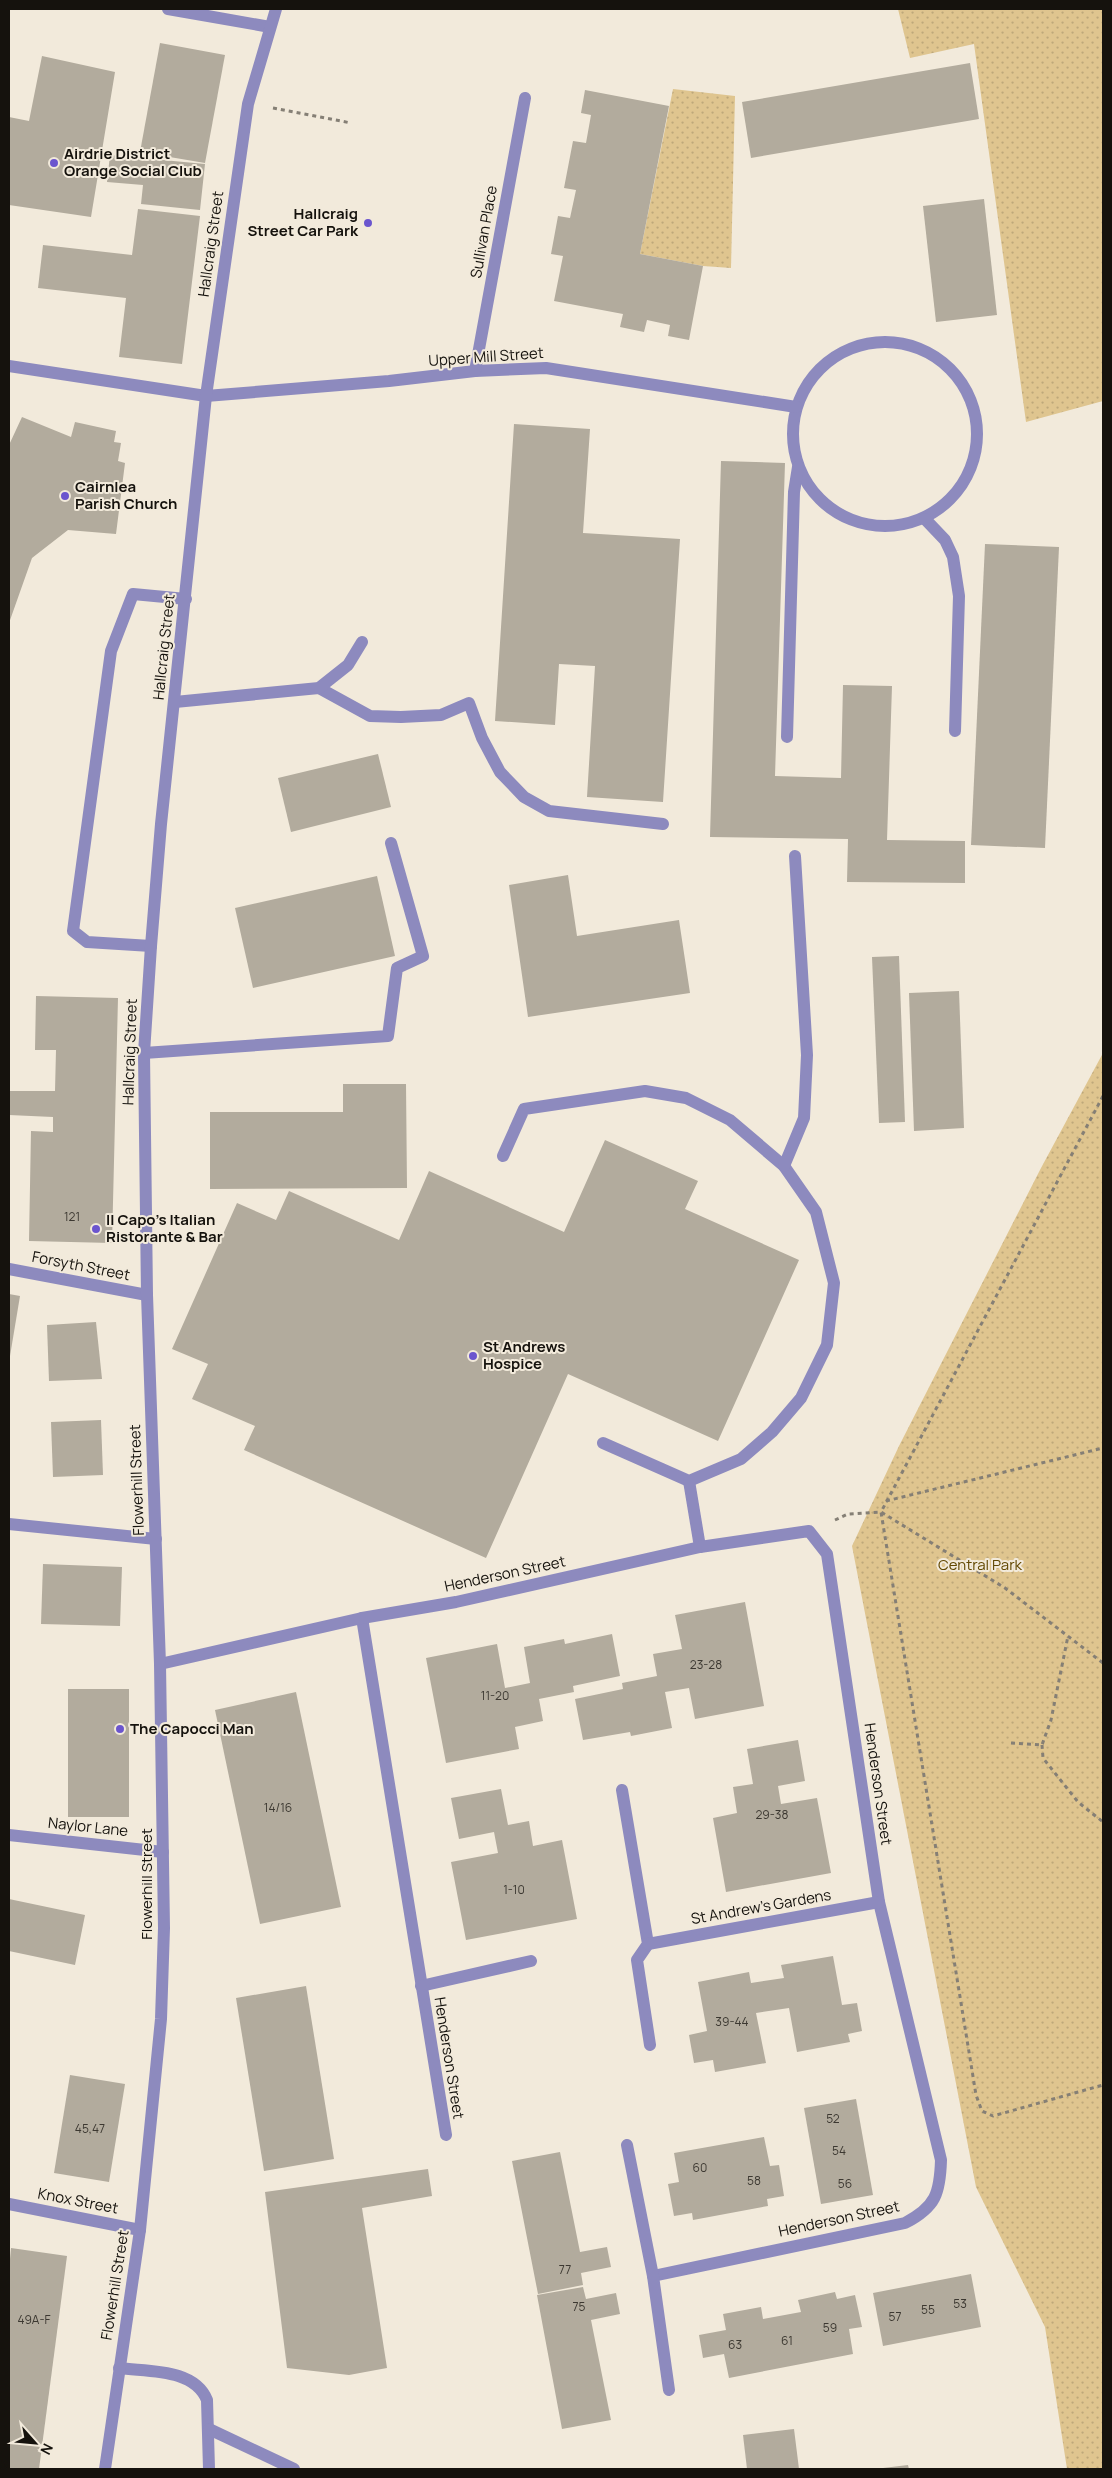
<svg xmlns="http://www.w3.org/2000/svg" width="1112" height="2478" font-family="Manrope,sans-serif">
  <defs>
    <pattern id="park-dots" width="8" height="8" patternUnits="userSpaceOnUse" patternTransform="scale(1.25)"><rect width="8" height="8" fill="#dfc58f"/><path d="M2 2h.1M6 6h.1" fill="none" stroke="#bea87a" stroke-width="1.8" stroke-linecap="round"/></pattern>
  </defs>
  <rect width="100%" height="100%" fill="#f2eadb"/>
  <!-- park -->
  <g fill="url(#park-dots)">
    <path d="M 898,9 L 1103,9 L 1103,401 L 1026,422 L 974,44 L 910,58 Z"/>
    <path d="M 673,89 L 735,96 L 731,268 L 703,266 L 640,254 Z"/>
    <path d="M 1103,1053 L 1103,2469 L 1067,2469 L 1045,2327 L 976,2187 L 852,1546 L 899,1446 L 1041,1168 Z"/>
  </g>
  <!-- building -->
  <g fill="#b2ab9d">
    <path d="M 160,43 L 225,55 L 205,163 L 140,152 Z"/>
    <path d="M 42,56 L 115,72 L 91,217 L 9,205 L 9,117 L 29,121 Z"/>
    <path d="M 970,63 L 979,119 L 751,158 L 742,102 Z"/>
    <path d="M 585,90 L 669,106 L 640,254 L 703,266 L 689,340 L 668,336 L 670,325 L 647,320 L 644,332 L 620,327 L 623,314 L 554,301 L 563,256 L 551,254 L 558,216 L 570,218 L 576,190 L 564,188 L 573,141 L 586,143 L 591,115 L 581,113 Z"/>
    <path d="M 110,155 L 205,164 L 200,210 L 141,204 L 143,185 L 107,182 Z"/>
    <path d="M 984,199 L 997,315 L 936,322 L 923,206 Z"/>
    <path d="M 138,209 L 200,216 L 182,364 L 119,357 L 126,298 L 38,288 L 43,245 L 132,255 Z"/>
    <path d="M 22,417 L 71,437 L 75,422 L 116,431 L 114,442 L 121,443 L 118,461 L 125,463 L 116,534 L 68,530 L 32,558 L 9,623 L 9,445 Z"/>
    <path d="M 514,424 L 590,429 L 583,533 L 680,539 L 663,802 L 587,797 L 595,666 L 559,664 L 555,725 L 495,721 Z"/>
    <path d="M 721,461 L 785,463 L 775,776 L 841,778 L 843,685 L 892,686 L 887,840 L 965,841 L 965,883 L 847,882 L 848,839 L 710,837 Z"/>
    <path d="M 985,544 L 1059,547 L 1045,848 L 971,845 Z"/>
    <path d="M 378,754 L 391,807 L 291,832 L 278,778 Z"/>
    <path d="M 568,875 L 577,936 L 679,920 L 690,993 L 528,1017 L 509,885 Z"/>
    <path d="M 377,876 L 395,956 L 253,988 L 235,908 Z"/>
    <path d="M 899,956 L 905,1122 L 879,1123 L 872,957 Z"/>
    <path d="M 959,991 L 964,1128 L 914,1131 L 909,993 Z"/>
    <path d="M 36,996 L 118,998 L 112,1243 L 29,1241 L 31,1131 L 53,1132 L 53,1117 L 9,1115 L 9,1091 L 55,1091 L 56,1050 L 35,1050 Z"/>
    <path d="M 343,1084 L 406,1084 L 407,1188 L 210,1189 L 210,1112 L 343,1112 Z"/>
    <path d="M 605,1140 L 698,1181 L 685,1209 L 799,1260 L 718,1441 L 568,1374 L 486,1558 L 244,1450 L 255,1426 L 192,1399 L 208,1364 L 172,1349 L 237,1203 L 276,1220 L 289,1191 L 399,1240 L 429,1171 L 564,1232 Z"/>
    <path d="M 9,1294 L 20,1296 L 10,1356 L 9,1356 Z"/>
    <path d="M 96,1322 L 102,1379 L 49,1381 L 47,1325 Z"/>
    <path d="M 101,1420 L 103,1475 L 53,1477 L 51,1422 Z"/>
    <path d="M 43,1564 L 122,1567 L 120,1626 L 41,1624 Z"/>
    <path d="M 745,1602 L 764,1706 L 695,1719 L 689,1688 L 665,1692 L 672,1728 L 631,1736 L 630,1732 L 583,1740 L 575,1699 L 623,1689 L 622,1683 L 657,1676 L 653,1654 L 682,1649 L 675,1615 Z"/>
    <path d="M 612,1634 L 620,1676 L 573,1686 L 574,1692 L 539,1699 L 543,1721 L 515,1727 L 519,1749 L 446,1763 L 426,1658 L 497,1644 L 505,1688 L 530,1683 L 524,1647 L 564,1639 L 565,1644 Z"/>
    <rect x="68" y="1689" width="61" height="128"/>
    <path d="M 296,1692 L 341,1907 L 260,1924 L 215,1710 Z"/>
    <path d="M 798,1740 L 805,1781 L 778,1786 L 781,1804 L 817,1798 L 831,1873 L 726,1892 L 713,1818 L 737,1813 L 733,1787 L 753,1784 L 747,1749 Z"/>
    <path d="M 501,1789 L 508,1825 L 529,1821 L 533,1846 L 562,1840 L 577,1919 L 466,1940 L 451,1862 L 498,1853 L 494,1832 L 459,1839 L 451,1798 Z"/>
    <path d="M 9,1899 L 85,1915 L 75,1965 L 9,1951 Z"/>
    <path d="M 833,1956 L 842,2005 L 857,2003 L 862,2031 L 848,2034 L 850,2042 L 797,2052 L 789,2008 L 756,2013 L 766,2063 L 715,2072 L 713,2060 L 694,2063 L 689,2035 L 707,2031 L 698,1982 L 749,1972 L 751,1983 L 784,1978 L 781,1965 Z"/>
    <path d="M 306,1986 L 334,2159 L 264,2171 L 236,1998 Z"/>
    <path d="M 70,2075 L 125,2084 L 109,2182 L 54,2173 Z"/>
    <path d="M 856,2099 L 873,2195 L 821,2204 L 804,2108 Z"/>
    <path d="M 764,2137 L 770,2166 L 779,2165 L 784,2196 L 767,2199 L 768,2206 L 693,2220 L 692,2213 L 674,2216 L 668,2184 L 679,2182 L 674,2153 Z"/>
    <path d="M 560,2152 L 580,2252 L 607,2247 L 611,2267 L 581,2273 L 583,2285 L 538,2294 L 512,2161 Z"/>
    <path d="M 428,2169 L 432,2196 L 362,2208 L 387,2368 L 349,2375 L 287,2368 L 265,2192 Z"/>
    <path d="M 11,2248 L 67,2256 L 39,2469 L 9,2469 L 9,2270 Z"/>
    <path d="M 971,2274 L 981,2327 L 883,2346 L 873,2293 Z"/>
    <path d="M 583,2287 L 586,2299 L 616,2293 L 620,2314 L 591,2320 L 611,2420 L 562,2429 L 537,2295 Z"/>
    <path d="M 835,2292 L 837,2299 L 855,2295 L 862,2327 L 849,2329 L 853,2354 L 729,2378 L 724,2354 L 703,2358 L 699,2335 L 726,2330 L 723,2314 L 761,2307 L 763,2319 L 801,2312 L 798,2300 Z"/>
    <path d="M 794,2429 L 799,2469 L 747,2469 L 743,2435 Z"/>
    <path d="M 908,2465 L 909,2469 L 883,2469 L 883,2468 Z"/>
  </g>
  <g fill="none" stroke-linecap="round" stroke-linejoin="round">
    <!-- path -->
    <g stroke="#857f75" stroke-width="3" stroke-dasharray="4 4" stroke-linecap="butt">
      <path d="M 273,108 L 351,123"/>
      <path d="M 1103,1096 L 881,1512 L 976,2095 L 982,2111 L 993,2116 L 1103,2085"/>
      <path d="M 886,1501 L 1103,1448"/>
      <path d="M 835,1520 L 848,1514 L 881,1512 L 1005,1588 L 1103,1663"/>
      <path d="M 1011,1743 L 1042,1745 L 1051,1720 L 1068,1636"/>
      <path d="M 1042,1745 L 1043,1758 L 1078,1802 L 1103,1822"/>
    </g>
    <!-- minor -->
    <g stroke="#8d8abe" stroke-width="12">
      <path d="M 168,9 L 270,27"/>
      <circle cx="885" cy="434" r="92"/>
      <path d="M 9,366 L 206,396 L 389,381 L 475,371 L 546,368 L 796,407"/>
      <path d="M 475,371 L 525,98"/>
      <path d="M 925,519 L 945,540 L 953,557 L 959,596 L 955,731"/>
      <path d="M 319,688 L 370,716 L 401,717 L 441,715 L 469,703 L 482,738 L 500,772 L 524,797 L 549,811 L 663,824"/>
      <path d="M 175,702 L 319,688 L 348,665 L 362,642"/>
      <path d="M 787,737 L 794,492 L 798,467"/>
      <path d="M 151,946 L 87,942 L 73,931 L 111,651 L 133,594 L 186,599"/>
      <path d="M 144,1053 L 388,1036 L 397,968 L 423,956 L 391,843"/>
      <path d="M 503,1156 L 524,1109 L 645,1091 L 686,1098 L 730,1120 L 784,1166 L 816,1212 L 834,1283 L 827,1345 L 801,1398 L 772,1432 L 741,1459 L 689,1481 L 603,1443"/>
      <path d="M 784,1166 L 804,1118 L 807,1055 L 795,856"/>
      <path d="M 9,1269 L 147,1295"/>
      <path d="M 689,1481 L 700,1547"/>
      <path d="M 9,1524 L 156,1539"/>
      <path d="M 362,1618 L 446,2135"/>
      <path d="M 160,1664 L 362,1618 L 456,1602 L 700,1547 L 809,1531 L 827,1554 L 879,1902 L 941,2160 C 940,2193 936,2207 905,2223 L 653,2276"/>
      <path d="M 622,1790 L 648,1944 L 637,1960 L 650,2045"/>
      <path d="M 9,1835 L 163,1852"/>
      <path d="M 648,1944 L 879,1902"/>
      <path d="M 421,1986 L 531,1961"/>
      <path d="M 627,2145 L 653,2276 L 669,2390"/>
      <path d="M 9,2204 L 140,2230"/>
      <path d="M 119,2368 C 148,2372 194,2368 207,2400 L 209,2469"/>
      <path d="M 209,2429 L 294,2469"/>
      <path d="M 105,2469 L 140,2230 L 161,2019 L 164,1928 L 160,1664 L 147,1295 L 144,1053 L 151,946 L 161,824 L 206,396 L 248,104 L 276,9"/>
    </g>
  </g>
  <!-- markers -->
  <g fill="#6b55ce" stroke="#f2eadb" stroke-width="2">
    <circle cx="54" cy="163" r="5"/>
    <circle cx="368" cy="223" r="5"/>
    <circle cx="65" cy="496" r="5"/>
    <circle cx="96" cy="1229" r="5"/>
    <circle cx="473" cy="1356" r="5"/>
    <circle cx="120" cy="1729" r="5"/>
  </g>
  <g text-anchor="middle" stroke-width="4" stroke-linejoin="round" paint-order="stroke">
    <!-- number labels -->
    <g font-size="12" fill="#3c3831">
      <text x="72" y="1221">121</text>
      <text x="706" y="1669">23-28</text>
      <text x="495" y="1700">11-20</text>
      <text x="278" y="1812">14/16</text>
      <text x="772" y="1819">29-38</text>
      <text x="514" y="1894">1-10</text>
      <text x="732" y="2026">39-44</text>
      <text x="833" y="2123">52</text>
      <text x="90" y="2133">45,47</text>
      <text x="839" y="2155">54</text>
      <text x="700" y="2172">60</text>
      <text x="754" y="2185">58</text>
      <text x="845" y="2188">56</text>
      <text x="565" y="2274">77</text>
      <text x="960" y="2308">53</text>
      <text x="579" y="2311">75</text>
      <text x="928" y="2314">55</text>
      <text x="895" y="2321">57</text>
      <text x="34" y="2324">49A-F</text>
      <text x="830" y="2332">59</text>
      <text x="787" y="2345">61</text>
      <text x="735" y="2349">63</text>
    </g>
    <!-- poi labels -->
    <g font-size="15" font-weight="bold" fill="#15120d" stroke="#f2eadb" text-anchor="start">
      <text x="64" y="159">Airdrie District<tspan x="64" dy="17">Orange Social Club</tspan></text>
      <text x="358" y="219" text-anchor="end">Hallcraig<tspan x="358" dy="17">Street Car Park</tspan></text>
      <text x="75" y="492">Cairnlea<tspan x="75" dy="17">Parish Church</tspan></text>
      <text x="106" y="1225">Il Capo's Italian<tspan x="106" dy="17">Ristorante &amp; Bar</tspan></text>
      <text x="483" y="1352">St Andrews<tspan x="483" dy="17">Hospice</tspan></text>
      <text x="130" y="1734">The Capocci Man</text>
    </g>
    <!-- street labels -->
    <g font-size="15" fill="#15120d" stroke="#f2eadb">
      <text transform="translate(484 232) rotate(-80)" y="5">Sullivan Place</text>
      <text transform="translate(211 244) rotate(-82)" y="5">Hallcraig Street</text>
      <text transform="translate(486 357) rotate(-4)" y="5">Upper Mill Street</text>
      <text transform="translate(164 647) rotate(-84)" y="5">Hallcraig Street</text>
      <text transform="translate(130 1052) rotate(-88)" y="5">Hallcraig Street</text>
      <text transform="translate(81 1266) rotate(11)" y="5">Forsyth Street</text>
      <text transform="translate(137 1480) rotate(-92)" y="5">Flowerhill Street</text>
      <text transform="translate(505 1574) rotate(-12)" y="5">Henderson Street</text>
      <text transform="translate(878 1784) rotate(82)" y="5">Henderson Street</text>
      <text transform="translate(88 1827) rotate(6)" y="5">Naylor Lane</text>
      <text transform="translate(147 1884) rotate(-90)" y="5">Flowerhill Street</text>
      <text transform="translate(761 1907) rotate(-10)" y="5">St Andrew's Gardens</text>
      <text transform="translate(449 2058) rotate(81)" y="5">Henderson Street</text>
      <text transform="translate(78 2201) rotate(11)" y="5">Knox Street</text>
      <text transform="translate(839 2219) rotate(-12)" y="5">Henderson Street</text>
      <text transform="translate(115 2285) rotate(-81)" y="5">Flowerhill Street</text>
    </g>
    <!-- park labels -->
    <g font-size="15" fill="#624802" stroke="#f2eadb">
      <text x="980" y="1570">Central Park</text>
    </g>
  </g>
  <!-- border -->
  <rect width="1112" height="2478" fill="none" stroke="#15120d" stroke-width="20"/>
  <!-- north arrow -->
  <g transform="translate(35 2443) rotate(117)" stroke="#f2eadb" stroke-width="4" paint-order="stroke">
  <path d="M0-4L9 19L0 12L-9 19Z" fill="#15120d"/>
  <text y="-8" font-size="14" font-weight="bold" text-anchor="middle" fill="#15120d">N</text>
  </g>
</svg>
